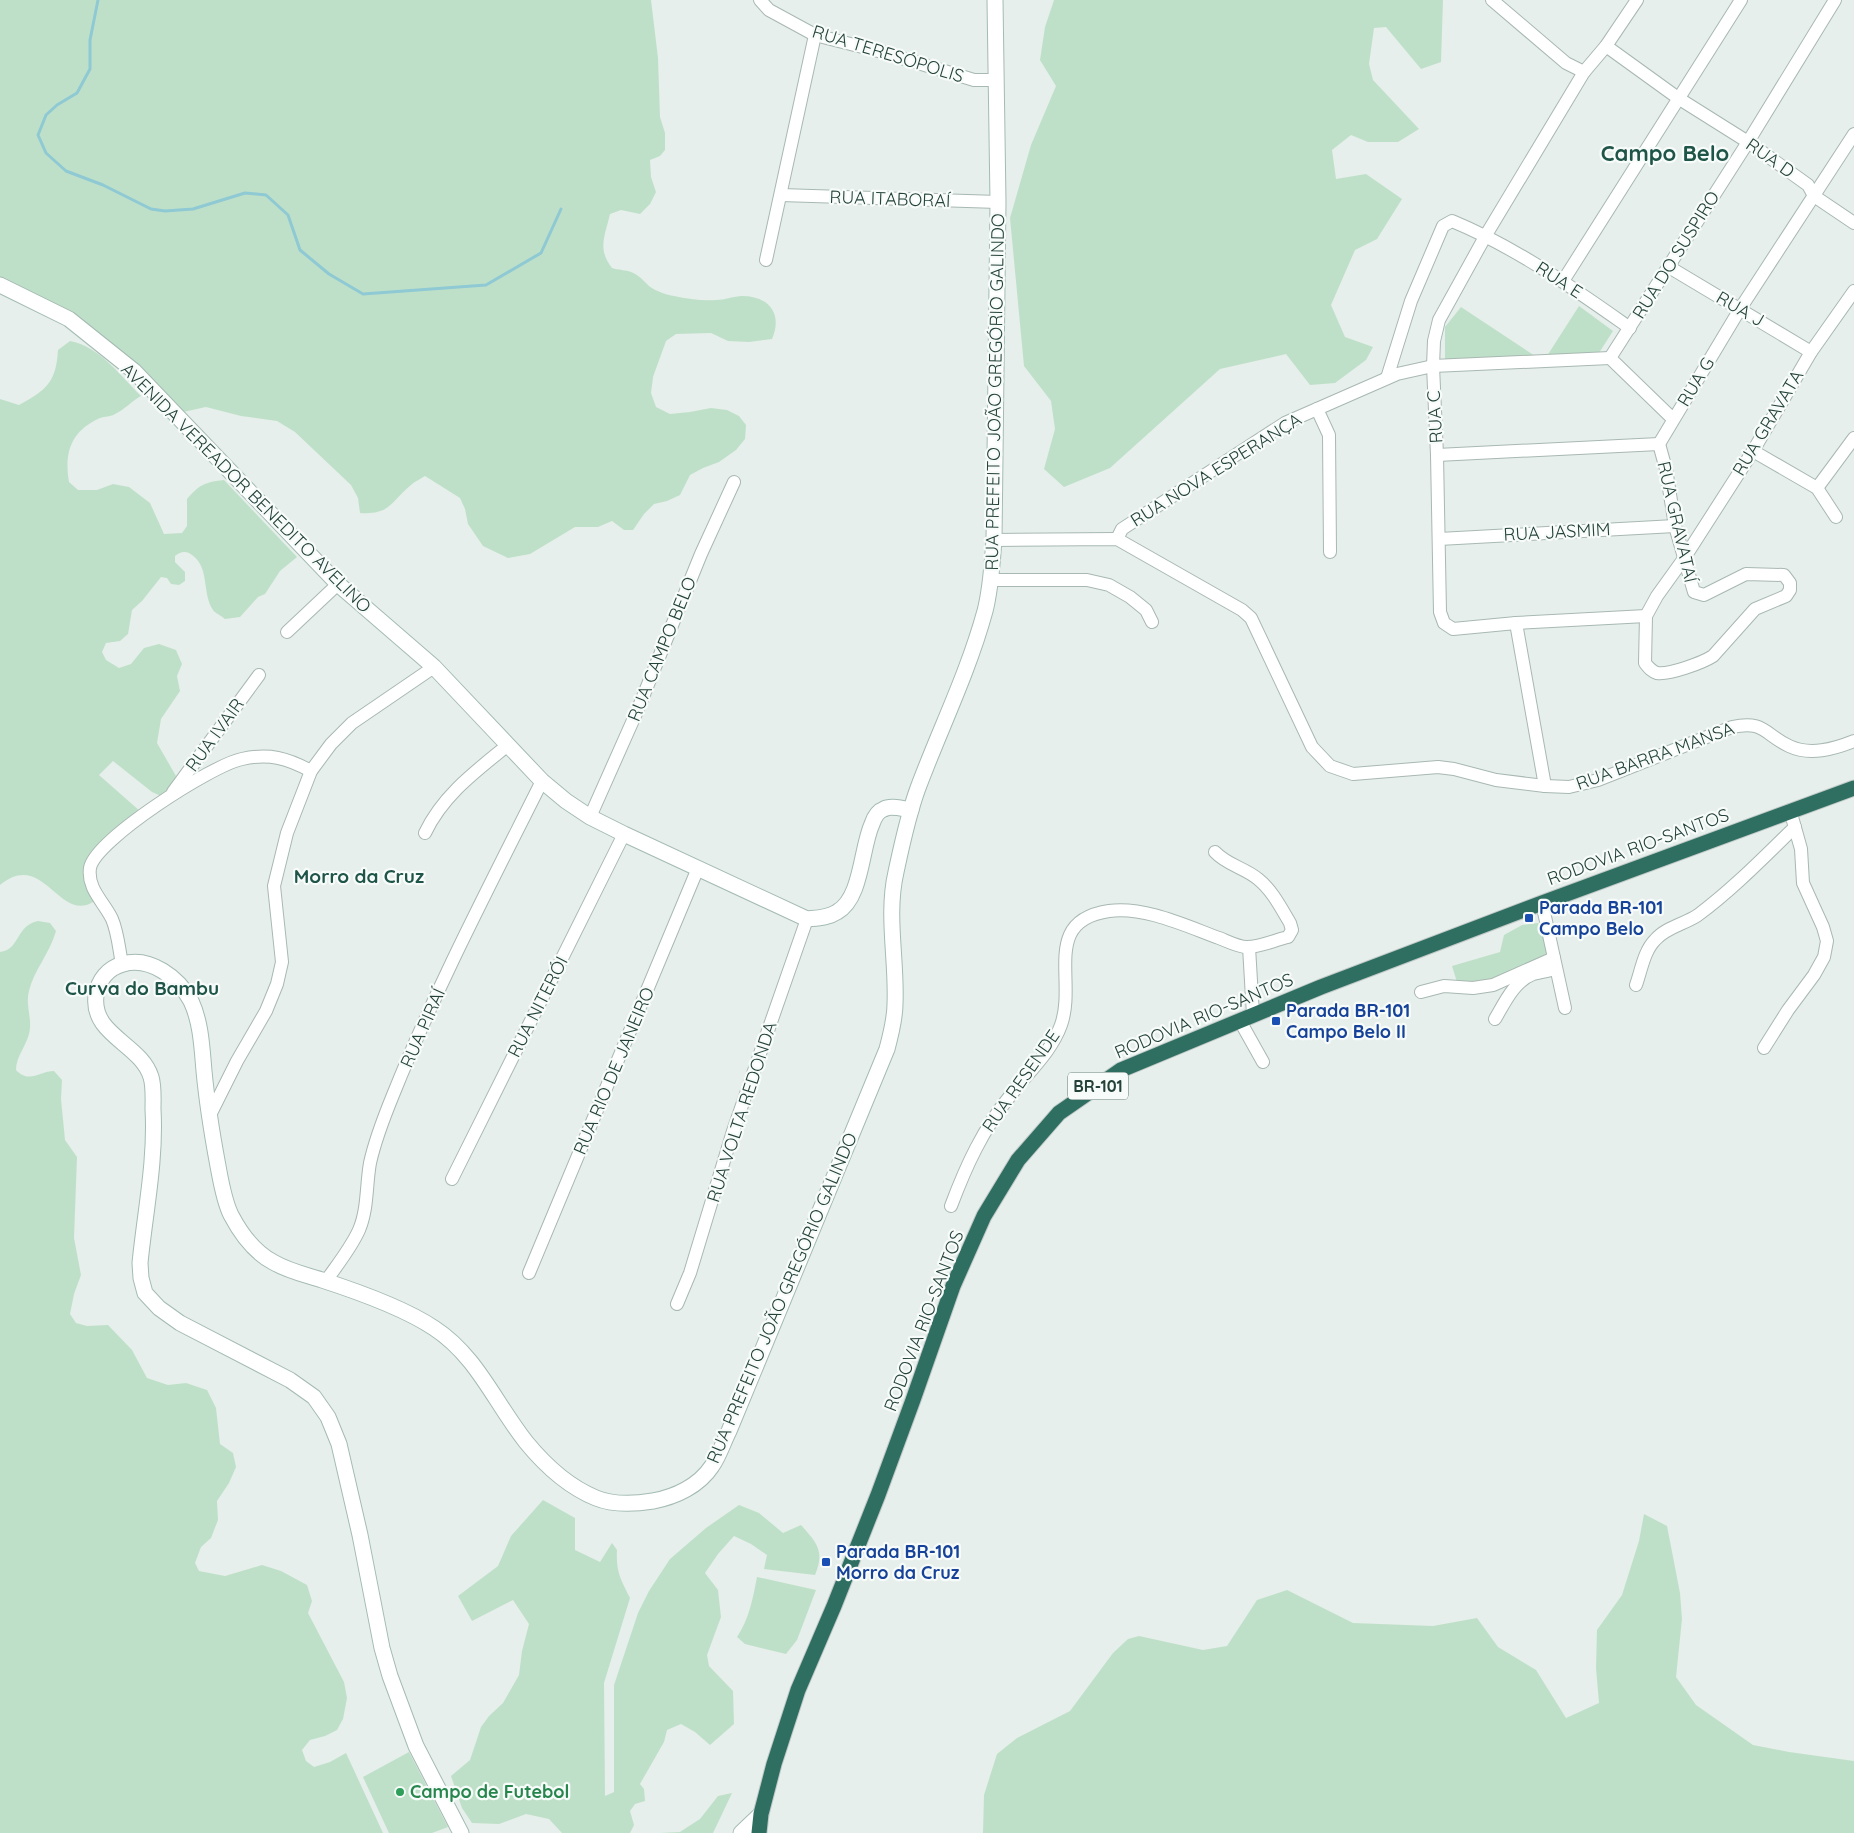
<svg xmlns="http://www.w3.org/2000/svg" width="1854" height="1833" font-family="Quicksand,sans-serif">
  <rect width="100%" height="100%" fill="#e6efeb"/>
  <!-- green -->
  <g fill="#bfe0c8">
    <path d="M 0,0 L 651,0 L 658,58 L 660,117 L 665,133 L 665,150 L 660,156 L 650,160 L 651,177 L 656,192 L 650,204 L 640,214 L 621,210 L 610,214 C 605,236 597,249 612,268 C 618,270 626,270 631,272 C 639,275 644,281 649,286 C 655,291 667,295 674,296 C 688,299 702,301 716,300 C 725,300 734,296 742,296 C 769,296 783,314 772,339 L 749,342 L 728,341 L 711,333 L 676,334 L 666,341 L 653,377 L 651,393 L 656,407 L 670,414 L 690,412 L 711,408 L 727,410 L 739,416 L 746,425 L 745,439 L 736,450 L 719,462 L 703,468 L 690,475 L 680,495 L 667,501 L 654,504 L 644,514 L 633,530 L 624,530 L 612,521 L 598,527 L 575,527 L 530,554 L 508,558 L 483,546 L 468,524 L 465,509 L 460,498 L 425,476 C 421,479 415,481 411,485 C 391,501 391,515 360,513 L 358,498 L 351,485 L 295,432 L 277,421 L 241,416 L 206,407 L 174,414 L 69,319 L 0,285 Z"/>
    <path d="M 1054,0 L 1443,0 L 1441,62 L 1421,69 L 1386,27 L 1374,28 L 1369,64 L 1373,80 L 1419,129 L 1398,142 L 1368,142 L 1351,135 L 1332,150 L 1336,179 L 1366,174 L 1402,199 L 1377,239 L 1355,250 L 1331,305 L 1345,337 L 1373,347 L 1366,360 L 1335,383 L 1310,385 L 1286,354 L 1220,369 L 1110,468 L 1064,487 L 1044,469 L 1055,429 L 1051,401 L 1024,366 L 1010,218 L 1031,145 L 1056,86 L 1040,60 L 1045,27 Z"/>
    <path d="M 1579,306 L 1613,331 L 1597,356 L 1547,356 Z"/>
    <path d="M 1461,307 L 1535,356 L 1445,360 L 1445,327 Z"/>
    <path d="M 70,341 C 99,346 121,376 141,396 C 132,401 124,410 115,414 C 111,417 105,416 100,418 C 71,431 64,452 69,482 L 78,490 L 97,490 L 113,484 L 129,487 L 150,503 L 164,534 L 182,533 L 187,526 L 187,499 C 199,485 205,482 224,480 L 297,557 L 280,571 L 265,594 L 258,597 L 240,617 L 225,619 C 222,616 215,613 213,610 C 201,592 211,565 189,553 C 184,551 180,552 175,556 L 175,562 L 185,572 L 185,581 L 179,585 L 171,584 L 167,578 L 161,577 L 142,601 L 132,610 L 128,634 L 120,641 L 106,643 L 102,652 L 106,660 L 119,668 L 131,664 L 144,648 L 159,644 L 176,650 L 182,664 L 177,676 L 180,691 L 161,719 L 157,743 L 176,776 L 171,788 L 161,796 L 152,792 L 113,761 L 99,775 L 141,812 L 86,865 L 84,882 L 93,897 L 93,902 C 59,923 43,849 0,885 L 0,399 L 19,405 C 46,390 56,383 58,350 Z"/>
    <path d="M 38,921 L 50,923 L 56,931 C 50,953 34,970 29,991 C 25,1005 33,1020 29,1034 C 26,1046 16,1057 16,1070 C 29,1084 40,1071 54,1071 L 62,1080 L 61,1099 L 65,1140 L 77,1157 L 74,1238 L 81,1275 L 74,1294 L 70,1314 L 76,1323 L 87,1326 L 108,1325 L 132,1350 L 147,1378 L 168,1385 L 186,1383 L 207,1390 L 216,1408 L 220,1444 L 233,1453 L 236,1467 L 229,1483 L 217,1501 L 218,1520 L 211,1538 L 201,1547 L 195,1563 L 199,1571 L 225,1576 L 262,1565 L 281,1571 L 307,1585 L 312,1601 L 308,1613 L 344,1682 L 347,1698 L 343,1719 L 337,1730 L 325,1736 L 310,1740 L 302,1750 L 306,1761 L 314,1767 L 330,1762 L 346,1753 L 383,1833 L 0,1833 L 0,952 C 20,950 16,925 38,921 Z"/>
    <path d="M 1538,923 L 1544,926 L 1550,957 L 1491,983 L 1457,982 L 1452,966 L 1500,952 L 1504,935 L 1522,925 Z"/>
    <path d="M 543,1500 L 575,1518 L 575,1550 L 600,1562 L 612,1543 L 617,1550 C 616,1572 620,1578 630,1598 L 604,1683 L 605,1796 L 614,1792 L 614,1685 L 638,1613 L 649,1591 L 670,1559 L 706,1528 L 739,1505 L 759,1513 L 783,1533 L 801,1525 C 817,1543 825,1551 815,1575 L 764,1569 L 767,1555 L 751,1544 L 734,1536 L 718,1554 L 705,1573 L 718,1590 L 721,1617 L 707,1655 L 709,1666 L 733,1691 L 734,1724 L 710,1745 L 695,1732 L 681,1724 L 667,1730 L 664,1742 L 640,1784 L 644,1789 L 645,1801 L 635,1804 L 630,1811 L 634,1825 L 630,1833 L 562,1833 L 549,1819 L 526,1814 L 499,1824 L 472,1823 L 462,1808 L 451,1776 L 470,1760 L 481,1727 L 489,1716 L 503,1703 L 519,1675 L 522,1651 L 529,1624 L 513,1600 L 472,1621 L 458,1596 L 498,1566 L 511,1536 Z"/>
    <path d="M 1644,1514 L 1667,1526 L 1680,1593 L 1682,1619 L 1676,1677 L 1696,1705 L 1753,1745 L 1789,1752 L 1854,1761 L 1854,1833 L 983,1833 L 984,1795 L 997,1754 L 1017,1738 L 1070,1711 L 1113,1653 L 1128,1639 L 1139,1636 L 1203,1650 L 1227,1646 L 1257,1600 L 1287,1590 L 1353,1623 L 1433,1626 L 1477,1618 L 1498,1647 L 1536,1670 L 1566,1718 L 1599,1703 L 1596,1668 L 1597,1630 L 1622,1595 L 1639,1541 Z"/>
    <path d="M 757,1577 L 816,1590 L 797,1640 L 786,1654 L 745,1644 L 737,1637 C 749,1619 753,1598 757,1577 Z"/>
    <path d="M 409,1752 L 448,1827 L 432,1833 L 389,1833 L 363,1777 Z"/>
    <path d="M 732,1793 L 713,1833 L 660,1833 L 680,1832 L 686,1828 L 700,1819 L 718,1796 Z"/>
  </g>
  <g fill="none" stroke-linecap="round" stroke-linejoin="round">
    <!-- stream -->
    <path stroke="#8ec9d4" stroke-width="3" d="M 98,0 L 90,40 L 90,69 L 77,93 L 57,105 L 46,115 L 38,135 L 46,153 L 66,171 L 103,185 L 151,209 L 165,211 L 193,209 L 245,193 L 266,195 L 288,215 L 300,250 L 329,274 L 363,294 L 486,285 L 541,253 L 561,209"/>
    <defs>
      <g id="street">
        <path d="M 760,0 L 769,10 L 815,35 L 882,52 L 974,80 L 996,80"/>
        <path d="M 1492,0 L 1566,63 L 1584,72"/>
        <path d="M 1637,0 L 1606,46 L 1584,72 L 1486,235 L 1439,320 L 1434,341 L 1433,366 L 1437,455 L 1440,612 L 1444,623 L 1453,629 L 1516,623 L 1646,616 L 1657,596 L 1685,557 L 1753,451 L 1811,352 L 1854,291"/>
        <path d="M 1606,46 L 1678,98 L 1748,142 L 1808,185 L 1814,196 L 1854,223"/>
        <path d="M 781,195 L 998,202"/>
        <path d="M 766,260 L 815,35"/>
        <path d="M 1669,267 L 1811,352"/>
        <path d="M 1563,281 L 1741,0"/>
        <path d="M 1610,358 L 1748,142 L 1835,0"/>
        <path d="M 1610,358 L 1673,419"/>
        <path d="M 1387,378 L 1411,301 L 1443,226 L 1452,221 C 1517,248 1573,288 1630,328"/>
        <path d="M 1317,409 L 1329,435 L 1330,552"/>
        <path d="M 1659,444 L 1740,309 L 1854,134"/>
        <path d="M 1753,451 L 1817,488 L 1836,517"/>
        <path d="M 1437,455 L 1659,444"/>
        <path d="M 1817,488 L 1854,438"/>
        <path d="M 1117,539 L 1122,529 L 1285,423 L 1397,374 L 1433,366 L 1610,358"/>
        <path d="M 1439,539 L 1675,526"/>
        <path d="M 994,540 L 1117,539 L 1242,610 L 1251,618 L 1312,747 L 1330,766 L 1353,774 L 1438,767 L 1454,769 L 1496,780 L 1545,786 L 1569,787 L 1598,780 L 1732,727 C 1764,720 1764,734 1789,746 C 1810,756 1834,749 1854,741"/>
        <path d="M 991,580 L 1087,580 L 1109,585 L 1130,597 L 1146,610 L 1152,622"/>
        <path d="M 1646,616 L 1645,663 C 1649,668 1651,671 1657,673 C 1669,675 1702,663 1713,656 L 1755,609 L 1786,596 L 1790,590 L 1790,583 L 1784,575 L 1746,574 L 1704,595 L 1694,592 L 1675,526 L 1666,469 L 1659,444"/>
        <path d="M 1516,623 L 1545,786"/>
        <path d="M 287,632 L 338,584"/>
        <path d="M 173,792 L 259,675"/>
        <path d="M 590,817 L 638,709 L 701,554 L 734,482"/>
        <path d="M 425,833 C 443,795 476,771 508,745"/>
        <path d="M 1542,903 L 1565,1008"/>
        <path d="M 1249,947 L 1253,1015"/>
        <path d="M 122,964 C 119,949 118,933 112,919 C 104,902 87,889 90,868 C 95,840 212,765 242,759 C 269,753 287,758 311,771"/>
        <path d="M 1636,985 C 1641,971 1644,951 1655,940 C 1666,927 1685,924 1698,915 C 1733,889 1764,857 1795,827"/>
        <path d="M 1421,992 L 1444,986 L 1473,988 L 1493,985 L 1554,958"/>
        <path d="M 1495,1019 C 1504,1004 1514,981 1533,974 C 1540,972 1548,971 1556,969"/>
        <path d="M 1240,1021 L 1263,1062"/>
        <path d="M 1764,1048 L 1788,1010 L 1814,975 L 1824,957 L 1827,941 L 1823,927 L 1803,883 L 1801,849 L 1790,810"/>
        <path d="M 209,1117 L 237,1061 L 266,1011 L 277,984 L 282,962 L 274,886 L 287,833 L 311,771 L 331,744 L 352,723 L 434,667"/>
        <path d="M 452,1179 L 624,834"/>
        <path d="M 951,1206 C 966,1166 983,1129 1010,1096 C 1027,1073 1051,1053 1061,1025 C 1077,980 1041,921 1109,911 C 1144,906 1186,926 1219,938 C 1227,941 1238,947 1247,947 C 1260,947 1275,940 1288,937 L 1292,930 L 1290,923 C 1281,908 1272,890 1258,879 C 1245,868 1227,865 1215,852"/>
        <path d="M 529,1273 L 698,868"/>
        <path d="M 326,1281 C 337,1265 351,1248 359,1230 C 368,1209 366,1185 370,1163 C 375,1140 384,1117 393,1095 C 436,988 490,885 542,781"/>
        <path d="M 677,1304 L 690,1273 L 733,1131 L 807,919"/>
      </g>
      <g id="secondary">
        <path d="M 0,285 L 69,319 L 134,371 L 338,584 L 434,667 L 542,781 L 566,801 L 590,817 L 624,834 L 807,919 C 817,918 828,918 837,912 C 862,898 861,848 872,824 C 874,818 878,811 884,809 C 891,805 903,809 911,810"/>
        <path d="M 461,1833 L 416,1746 L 390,1676 L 382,1648 L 360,1535 L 339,1444 L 328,1417 L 314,1397 L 290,1380 L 180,1323 L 159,1308 L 145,1293 L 141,1278 L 140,1263 C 145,1212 156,1161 153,1109 C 153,1099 154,1087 151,1077 C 141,1044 91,1035 96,996 C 98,980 108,968 123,964 C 150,956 179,978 191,1001 C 201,1022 202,1048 204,1071 C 207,1103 212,1134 218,1166 C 221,1182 224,1201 231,1215 C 241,1234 254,1252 273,1262 C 288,1271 306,1275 322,1280 C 356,1291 404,1308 434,1328 C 477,1356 495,1403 526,1442 C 544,1464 569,1487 596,1498 C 613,1505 635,1504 653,1501 C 675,1497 699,1486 712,1466 C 719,1456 723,1443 729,1431 L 887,1049 C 891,1034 895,1019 895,1004 C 897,960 886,915 896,872 C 902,844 908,815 918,788 C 940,729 968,673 985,611 C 991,588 992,564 994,540 L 998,202 L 995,0"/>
        <path d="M 741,1833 L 761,1814"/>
      </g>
      <path id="highway" d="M 759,1833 L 761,1814 L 774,1764 L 798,1690 L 834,1606 L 878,1495 L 913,1400 L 953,1286 L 984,1216 L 1018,1160 L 1059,1113 L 1121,1070 L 1321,987 L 1542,903 L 1854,788"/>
    </defs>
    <!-- street casing -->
    <use href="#street" stroke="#a8b8b2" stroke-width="14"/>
    <!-- secondary casing -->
    <use href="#secondary" stroke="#a4bbb3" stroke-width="17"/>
    <!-- highway casing -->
    <use href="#highway" stroke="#c2cac8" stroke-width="17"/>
    <!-- street -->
    <use href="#street" stroke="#fff" stroke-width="12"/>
    <!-- secondary -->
    <use href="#secondary" stroke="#fff" stroke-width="15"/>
    <!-- highway -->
    <use href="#highway" stroke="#2f6f62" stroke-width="15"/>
  </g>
  <!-- markers -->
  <g fill="#1a4fb4" stroke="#f7fbf9" stroke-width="2">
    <rect x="1524" y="913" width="10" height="10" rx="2.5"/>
    <rect x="1271" y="1016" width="10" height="10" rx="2.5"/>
    <rect x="821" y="1557" width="10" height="10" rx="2.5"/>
  </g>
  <circle fill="#2e9e5b" stroke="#f7fbf9" stroke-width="2" cx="400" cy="1792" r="5"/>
  <g text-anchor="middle" stroke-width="4.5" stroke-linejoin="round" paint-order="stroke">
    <!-- shield labels -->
    <rect fill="#f7fbf9" stroke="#637a73" stroke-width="1" x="1068" y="1072.5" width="60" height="27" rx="4"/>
    <g font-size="16" font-weight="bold" fill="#24423a">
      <text x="1098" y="1092">BR-101</text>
    </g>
    <!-- street labels -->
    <g font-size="18" fill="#24423a" stroke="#f7fbf9">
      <text transform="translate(888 54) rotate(17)" y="6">RUA TERESÓPOLIS</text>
      <text transform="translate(1770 158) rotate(35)" y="6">RUA D</text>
      <text transform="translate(890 199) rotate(2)" y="6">RUA ITABORAÍ</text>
      <text transform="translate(1676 255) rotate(-58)" y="6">RUA DO SUSPIRO</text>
      <text transform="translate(1559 280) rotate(33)" y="6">RUA E</text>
      <text transform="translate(1740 309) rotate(30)" y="6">RUA J</text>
      <text transform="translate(1696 382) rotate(-59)" y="6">RUA G</text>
      <text transform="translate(995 392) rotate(-89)" y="6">RUA PREFEITO JOÃO GREGÓRIO GALINDO</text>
      <text transform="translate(1435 417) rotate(-93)" y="6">RUA C</text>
      <text transform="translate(1768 423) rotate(-59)" y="6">RUA GRAVATA</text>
      <text transform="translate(1216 470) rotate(-32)" y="6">RUA NOVA ESPERANÇA</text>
      <text transform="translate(246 488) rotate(45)" y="6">AVENIDA VEREADOR BENEDITO AVELINO</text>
      <text transform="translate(1677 522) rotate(77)" y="6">RUA GRAVATAÍ</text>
      <text transform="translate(1557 532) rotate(-3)" y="6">RUA JASMIM</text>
      <text transform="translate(662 649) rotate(-68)" y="6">RUA CAMPO BELO</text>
      <text transform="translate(215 735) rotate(-54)" y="6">RUA IVAIR</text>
      <text transform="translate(1655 756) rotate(-20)" y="6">RUA BARRA MANSA</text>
      <text transform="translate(1638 847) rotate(-20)" y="6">RODOVIA RIO-SANTOS</text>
      <text transform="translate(538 1007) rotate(-63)" y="6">RUA NITERÓI</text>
      <text transform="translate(1204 1016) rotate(-23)" y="6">RODOVIA RIO-SANTOS</text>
      <text transform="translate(423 1028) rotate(-66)" y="6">RUA PIRAÍ</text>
      <text transform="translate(614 1071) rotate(-67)" y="6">RUA RIO DE JANEIRO</text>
      <text transform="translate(1021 1081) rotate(-55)" y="6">RUA RESENDE</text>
      <text transform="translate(742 1112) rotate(-72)" y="6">RUA VOLTA REDONDA</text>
      <text transform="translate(782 1298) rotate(-67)" y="6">RUA PREFEITO JOÃO GREGÓRIO GALINDO</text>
      <text transform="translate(924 1321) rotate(-69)" y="6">RODOVIA RIO-SANTOS</text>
    </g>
    <!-- transit labels -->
    <g font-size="18" font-weight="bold" fill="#164399" stroke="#f7fbf9" text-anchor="start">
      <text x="1539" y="914">Parada BR-101<tspan x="1539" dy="21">Campo Belo</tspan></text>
      <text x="1286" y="1017">Parada BR-101<tspan x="1286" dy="21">Campo Belo II</tspan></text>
      <text x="836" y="1558">Parada BR-101<tspan x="836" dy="21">Morro da Cruz</tspan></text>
    </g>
    <!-- leisure labels -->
    <g font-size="18" font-weight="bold" fill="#27864d" stroke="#f7fbf9" text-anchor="start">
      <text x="410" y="1798">Campo de Futebol</text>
    </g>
    <!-- neighbourhood labels -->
    <g font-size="19" font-weight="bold" fill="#1f5548" stroke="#f7fbf9">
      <text x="359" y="883">Morro da Cruz</text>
      <text x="142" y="995">Curva do Bambu</text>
    </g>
    <!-- district labels -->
    <g font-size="22" font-weight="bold" fill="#1f5548" stroke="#f7fbf9">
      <text x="1665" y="161">Campo Belo</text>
    </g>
  </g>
</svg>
